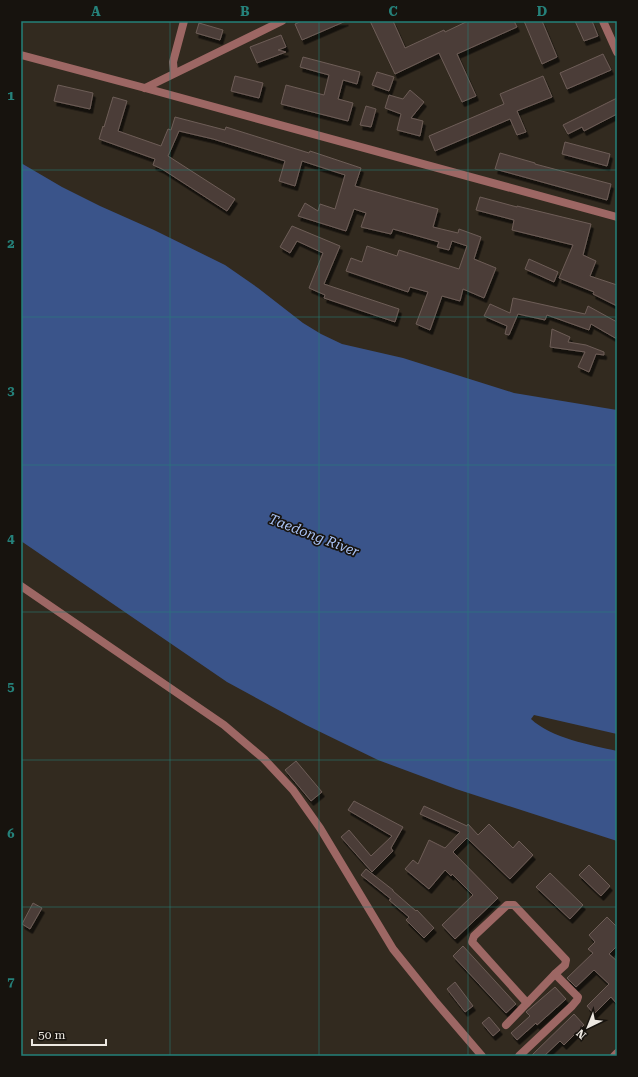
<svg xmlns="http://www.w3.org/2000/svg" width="638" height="1077" font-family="'Roboto Serif',serif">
  <defs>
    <filter id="shadow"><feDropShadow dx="2.5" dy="4.5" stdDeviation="0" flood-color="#0009"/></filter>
  </defs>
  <rect width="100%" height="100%" fill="#322a1f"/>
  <!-- water -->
  <path fill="#3a548a" d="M 21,163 L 62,187 L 100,206 L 154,230 L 225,265 L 258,288 L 303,323 L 321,334 L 342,344 L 403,358 L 514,393 L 617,410 L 617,734 L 534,715 L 531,719 C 551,738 591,745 617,751 L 617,841 L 456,789 L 378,760 L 306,725 L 227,682 L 21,541 Z"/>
  <!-- building -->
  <g fill="#4c3e38" stroke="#6d5d57" filter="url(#shadow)">
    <path d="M 302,21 L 346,21 L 302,40 L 295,24 Z"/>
    <path d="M 370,21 L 393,21 L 405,48 L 444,30 L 445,32 L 468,21 L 514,21 L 517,27 L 457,54 L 476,96 L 462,102 L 439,53 L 395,74 Z"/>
    <path d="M 524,21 L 542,21 L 557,57 L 542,64 Z"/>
    <path d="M 575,21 L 592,21 L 598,36 L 584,41 Z"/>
    <path d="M 199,23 L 223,30 L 220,40 L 196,33 Z"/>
    <path d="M 281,35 L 286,47 L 278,50 L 286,52 L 257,63 L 250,47 Z"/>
    <path d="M 603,54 L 611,70 L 567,89 L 560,73 Z"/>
    <path d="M 303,57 L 360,72 L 357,84 L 343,80 L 338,99 L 353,103 L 348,121 L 281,104 L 286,85 L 324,95 L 329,75 L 300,67 Z"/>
    <path d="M 377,72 L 394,77 L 389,91 L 372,85 Z"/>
    <path d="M 235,76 L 263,83 L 259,98 L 231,91 Z"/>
    <path d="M 543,76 L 552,97 L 517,111 L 526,132 L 517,135 L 510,119 L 435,151 L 429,136 L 504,104 L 500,94 Z"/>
    <path d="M 58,85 L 93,93 L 90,109 L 54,101 Z"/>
    <path d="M 410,90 L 424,102 L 411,118 L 423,121 L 420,136 L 397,130 L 401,114 L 385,108 L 389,95 L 403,99 Z"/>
    <path d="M 113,97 L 127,101 L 118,131 L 161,146 L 168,129 L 171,130 L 175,117 L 225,130 L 226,127 L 309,153 L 310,151 L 361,168 L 355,186 L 438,209 L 433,227 L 458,233 L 459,229 L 481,237 L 474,259 L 496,268 L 484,298 L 463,289 L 460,301 L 442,296 L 430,330 L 416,324 L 428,292 L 410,287 L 408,292 L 346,271 L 351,258 L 362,262 L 367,246 L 397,256 L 399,250 L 459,269 L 467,246 L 452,241 L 449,250 L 437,247 L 439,242 L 393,229 L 391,234 L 361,227 L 366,213 L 354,209 L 346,231 L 298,216 L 305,203 L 318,211 L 320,204 L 335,209 L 345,175 L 302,161 L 295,186 L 279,181 L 285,161 L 213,139 L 179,131 L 168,156 L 235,199 L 227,211 L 162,169 L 153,165 L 155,159 L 99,139 L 103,126 L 104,127 Z"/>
    <path d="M 617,98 L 617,114 L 584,131 L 582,127 L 568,134 L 563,125 Z"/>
    <path d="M 366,106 L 376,109 L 371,127 L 360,125 Z"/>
    <path d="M 565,142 L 610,154 L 607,166 L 562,154 Z"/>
    <path d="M 500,153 L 535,163 L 535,164 L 611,184 L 607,200 L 495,169 Z"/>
    <path d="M 480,197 L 517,207 L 517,206 L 591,224 L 583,255 L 596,261 L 590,276 L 617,285 L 617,306 L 593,294 L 594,292 L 559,278 L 573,245 L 512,230 L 514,220 L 476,210 Z"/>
    <path d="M 292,226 L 340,246 L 324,284 L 399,309 L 395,322 L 324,298 L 325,295 L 309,288 L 323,253 L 297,241 L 290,253 L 280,247 Z"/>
    <path d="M 529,259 L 558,272 L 554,282 L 525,269 Z"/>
    <path d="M 513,298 L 585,314 L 588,306 L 617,322 L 617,339 L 591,324 L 589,330 L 547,315 L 545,320 L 518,314 L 509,335 L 505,334 L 507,326 L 484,316 L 490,304 L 510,313 Z"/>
    <path d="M 552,329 L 570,337 L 568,342 L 586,345 L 604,352 L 604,355 L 596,354 L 589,372 L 578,367 L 585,352 L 550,347 Z"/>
    <path d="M 296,761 L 322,792 L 311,801 L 285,770 Z"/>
    <path d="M 354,801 L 403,827 L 391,848 L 393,851 L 372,872 L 341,837 L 349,830 L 371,856 L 392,836 L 348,810 Z"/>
    <path d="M 424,806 L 467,826 L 468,824 L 478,835 L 489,824 L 513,848 L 519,841 L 533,855 L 510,879 L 467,838 L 453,852 L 498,898 L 455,939 L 442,925 L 473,895 L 452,874 L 451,876 L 445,870 L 429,889 L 405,869 L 413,860 L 418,864 L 429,840 L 445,848 L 460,832 L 420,814 Z"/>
    <path d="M 589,865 L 610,886 L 601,896 L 579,875 Z"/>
    <path d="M 366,869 L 393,890 L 393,891 L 416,911 L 417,910 L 434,928 L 424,938 L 406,920 L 409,917 L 389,900 L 391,899 L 361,875 Z"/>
    <path d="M 550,873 L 583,905 L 570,919 L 536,887 Z"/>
    <path d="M 33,903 L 42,908 L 30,929 L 22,924 Z"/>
    <path d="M 607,917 L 617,927 L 617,946 L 609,954 L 617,961 L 617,1004 L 611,997 L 594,1014 L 587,1006 L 609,984 L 594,970 L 576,987 L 567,978 L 593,953 L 588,949 L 595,942 L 589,935 Z"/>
    <path d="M 463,946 L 516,1004 L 506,1013 L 453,956 Z"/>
    <path d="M 455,982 L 473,1006 L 465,1012 L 447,989 Z"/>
    <path d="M 555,987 L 566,999 L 537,1025 L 536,1023 L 517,1040 L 511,1033 L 530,1016 L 526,1012 Z"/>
    <path d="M 574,1014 L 584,1025 L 564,1045 L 560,1041 L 544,1056 L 531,1056 Z"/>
    <path d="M 489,1017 L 500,1030 L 493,1036 L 482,1023 Z"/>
  </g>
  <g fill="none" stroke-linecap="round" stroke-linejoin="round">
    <!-- minor -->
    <g stroke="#9d6764" stroke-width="8">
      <path d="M 603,21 L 617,52"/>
      <path d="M 21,55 L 145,88 L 617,217"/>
      <path d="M 174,73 L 173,62 L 184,21"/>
      <path d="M 145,88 L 282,21"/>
      <path d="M 21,586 L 224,725 L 264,759 L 293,790 L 320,828 L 393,949 L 434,1000 L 482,1056"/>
      <path d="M 506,1025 L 555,974"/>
      <path d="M 519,1056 L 572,1006 L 577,1000 L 578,997 L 555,974 L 565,965 L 566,960 L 514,905 L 507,905 L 474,936 L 472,942 L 527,1003"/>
      <path d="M 614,1056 L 617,1053"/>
    </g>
  </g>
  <!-- grid -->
  <path fill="none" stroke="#25817a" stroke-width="1" stroke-opacity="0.55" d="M 170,21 L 170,1056M 319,21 L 319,1056M 468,21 L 468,1056M 21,170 L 617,170M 21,317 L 617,317M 21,465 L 617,465M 21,612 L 617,612M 21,760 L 617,760M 21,907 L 617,907"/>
  <g text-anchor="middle" stroke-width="3.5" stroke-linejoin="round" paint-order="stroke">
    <!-- water labels -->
    <g font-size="14" font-style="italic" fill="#a8c1f2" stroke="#17130e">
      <text transform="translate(314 535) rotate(21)" y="5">Taedong River</text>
    </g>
  </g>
  <!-- border -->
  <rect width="638" height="1077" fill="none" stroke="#17130e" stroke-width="44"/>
  <!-- north arrow -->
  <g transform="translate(588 1027) rotate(223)" stroke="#17130e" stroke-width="3" paint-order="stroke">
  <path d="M0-3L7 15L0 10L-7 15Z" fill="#ede8e1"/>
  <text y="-6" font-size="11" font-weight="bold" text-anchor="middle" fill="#ede8e1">N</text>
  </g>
  <!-- scale -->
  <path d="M32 1039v6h74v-6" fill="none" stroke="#ede8e1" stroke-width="2"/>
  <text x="38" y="1039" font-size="12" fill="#ede8e1" stroke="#17130e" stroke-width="3" paint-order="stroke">50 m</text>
  <rect x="22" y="22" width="594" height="1033" fill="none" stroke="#25817a" stroke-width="1.5"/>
  <g font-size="13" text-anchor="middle" font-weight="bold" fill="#25817a">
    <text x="96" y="16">A</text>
    <text x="245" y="16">B</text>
    <text x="393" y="16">C</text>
    <text x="542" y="16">D</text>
    <text x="11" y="100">1</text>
    <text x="11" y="248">2</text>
    <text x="11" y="395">3</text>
    <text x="11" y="543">4</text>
    <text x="11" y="691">5</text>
    <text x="11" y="838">6</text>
    <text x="11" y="986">7</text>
  </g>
</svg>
